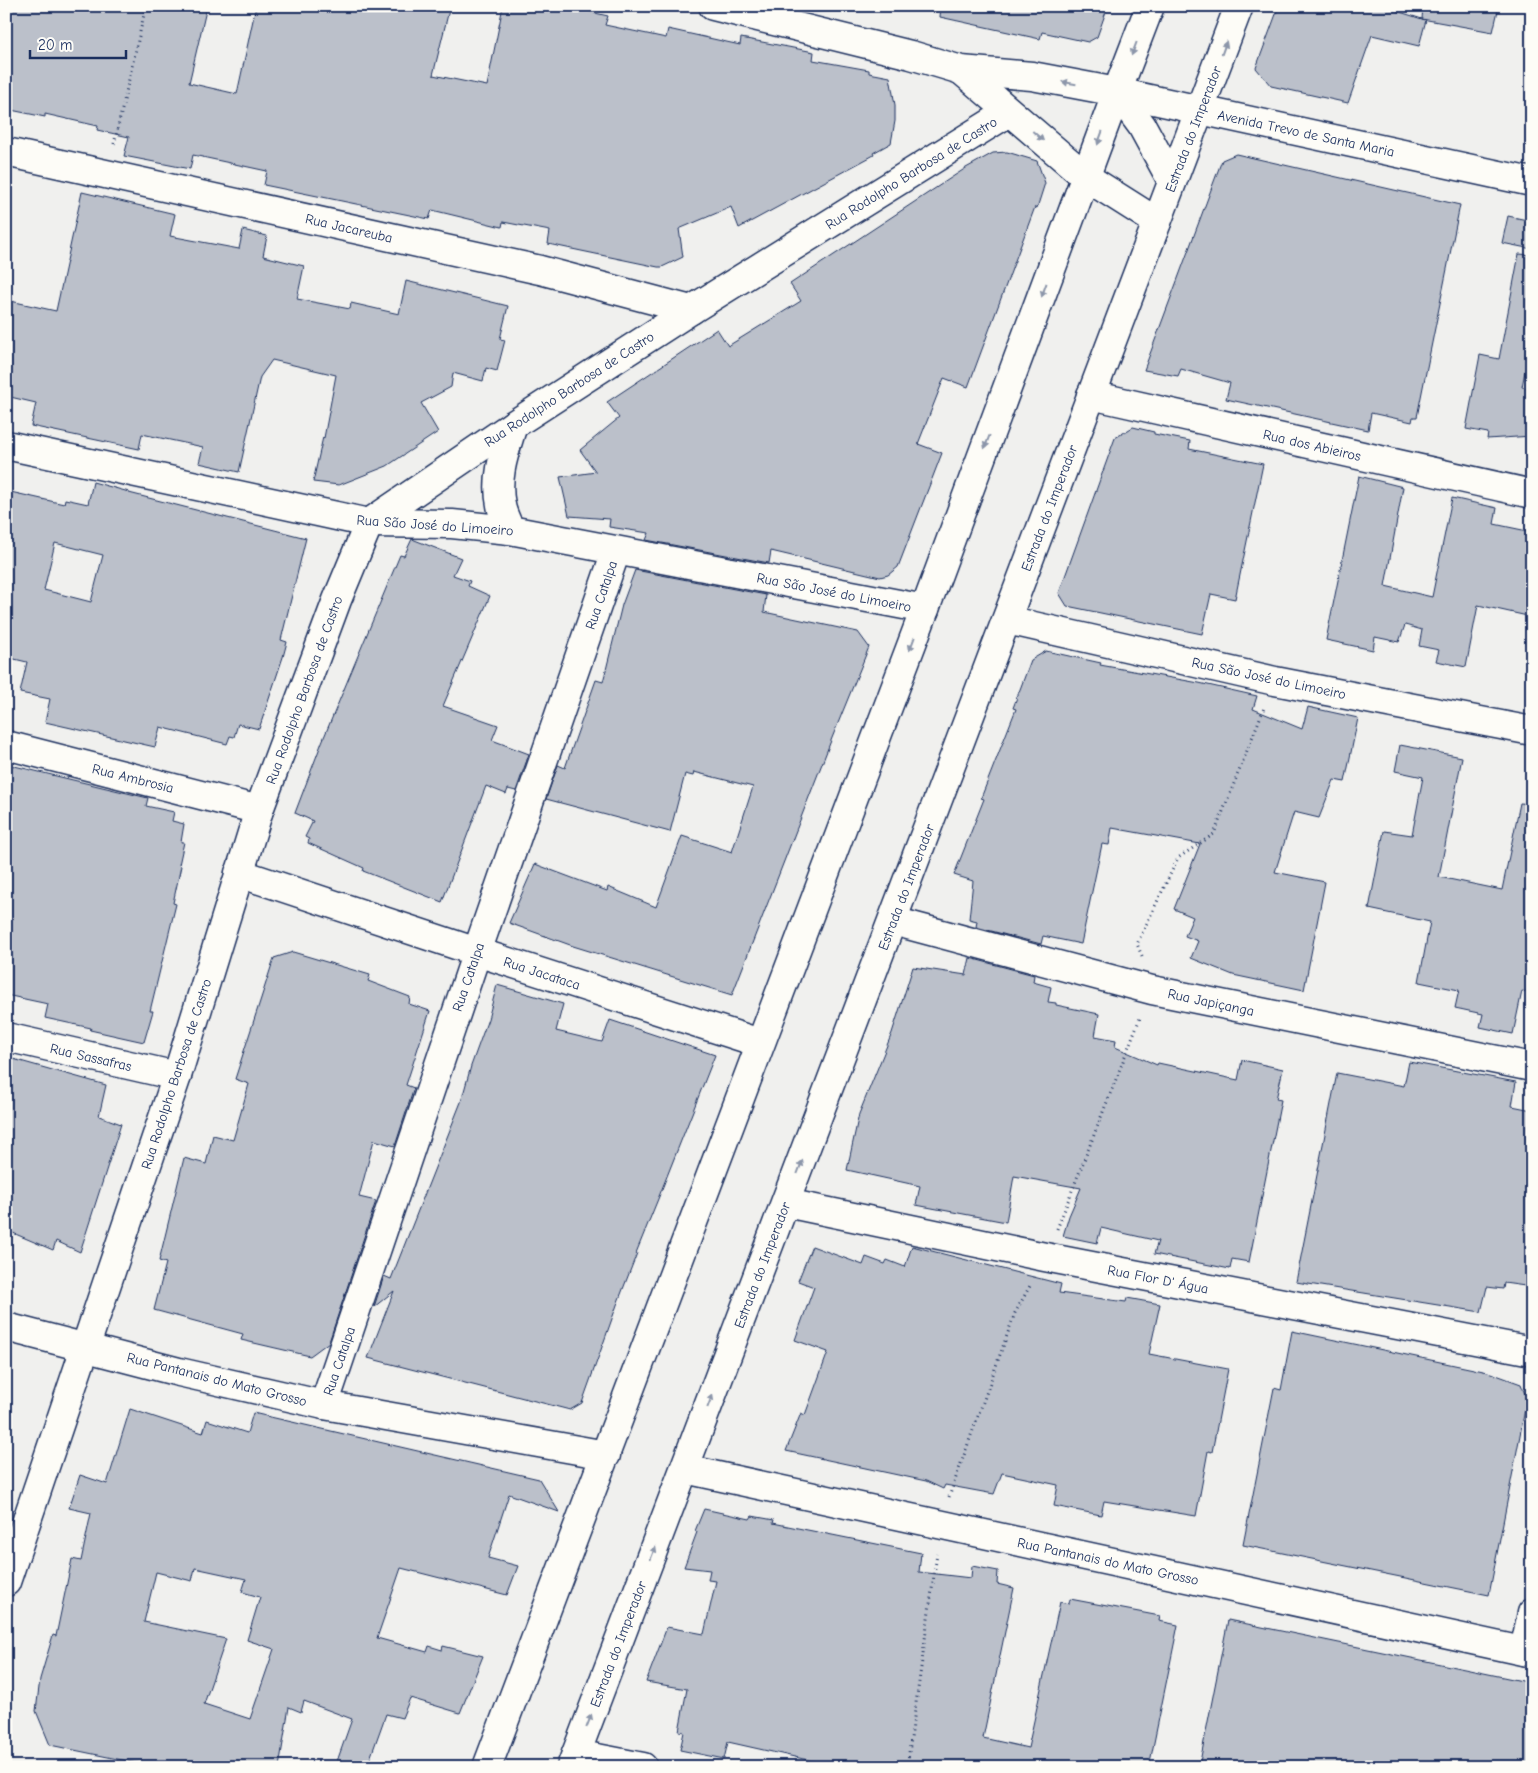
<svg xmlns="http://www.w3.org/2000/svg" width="1538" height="1773" font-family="'Comic Neue',sans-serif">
  <rect width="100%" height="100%" fill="#f0f0ee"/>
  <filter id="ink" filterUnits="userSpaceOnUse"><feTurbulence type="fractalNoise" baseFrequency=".02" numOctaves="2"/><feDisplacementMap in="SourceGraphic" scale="10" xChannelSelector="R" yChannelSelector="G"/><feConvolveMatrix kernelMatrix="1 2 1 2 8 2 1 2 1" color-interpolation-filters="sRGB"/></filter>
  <g filter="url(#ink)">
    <!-- building -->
    <g fill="#bbc0ca" stroke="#1b2f5e" fill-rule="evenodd">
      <path d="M 6,6 L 207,6 L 189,83 L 237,94 L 256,6 L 450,6 L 433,75 L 487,86 L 503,6 L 565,6 L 608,16 L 605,25 L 666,38 L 668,29 L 740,45 L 741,38 L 814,52 L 813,60 L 869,70 L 869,73 L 890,77 L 895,105 L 895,121 L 891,143 L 873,153 L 874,155 L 739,228 L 731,207 L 679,229 L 683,257 L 662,267 L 658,267 L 548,244 L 550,231 L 503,222 L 502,227 L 432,210 L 429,219 L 264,185 L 267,171 L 193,155 L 190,169 L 124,156 L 129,137 L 97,130 L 98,126 L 45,114 L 45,117 L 6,109 Z"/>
      <path d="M 941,6 L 1108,6 L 1097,37 L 1088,42 L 1042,32 L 1040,39 L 940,17 Z"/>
      <path d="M 1279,6 L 1381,6 L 1422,19 L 1423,6 L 1499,6 L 1493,32 L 1422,19 L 1426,20 L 1419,46 L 1372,35 L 1348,103 L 1271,86 L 1256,68 Z"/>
      <path d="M 1007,152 L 1037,161 L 1045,183 L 1037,208 L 1035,207 L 968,387 L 944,378 L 918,444 L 942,453 L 898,567 L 888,575 L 880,577 L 771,551 L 769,563 L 646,540 L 649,533 L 609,527 L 610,519 L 569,516 L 560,477 L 596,472 L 580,450 L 619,418 L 607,402 L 717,329 L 728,346 L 801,301 L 790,284 L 966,168 L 993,153 Z"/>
      <path d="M 1236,154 L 1460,205 L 1424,382 L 1417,417 L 1413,417 L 1412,422 L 1371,413 L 1368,430 L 1226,399 L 1230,383 L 1181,369 L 1178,376 L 1144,370 L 1222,160 Z"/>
      <path d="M 82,192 L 175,214 L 170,236 L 239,249 L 243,230 L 267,236 L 263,256 L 304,266 L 297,299 L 350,309 L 351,303 L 399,314 L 406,281 L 508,306 L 500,339 L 505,340 L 497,371 L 486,368 L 483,381 L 453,373 L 451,387 L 421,403 L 438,432 L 387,466 L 339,485 L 313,482 L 323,437 L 324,438 L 336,375 L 272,360 L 260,377 L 239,472 L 199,463 L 203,447 L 142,434 L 139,449 L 31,426 L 36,403 L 6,396 L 6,300 L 56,311 Z"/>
      <path d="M 1508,216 L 1532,221 L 1532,249 L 1502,243 Z"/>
      <path d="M 1519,254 L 1532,255 L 1532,335 L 1522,387 L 1532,389 L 1532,436 L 1487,439 L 1488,433 L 1466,429 L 1480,355 L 1499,359 Z"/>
      <path d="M 1133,427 L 1154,432 L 1154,434 L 1190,441 L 1189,449 L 1263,464 L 1235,599 L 1211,594 L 1202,634 L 1067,606 L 1059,593 L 1115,438 Z"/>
      <path d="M 1359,476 L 1403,487 L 1385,586 L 1432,597 L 1452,498 L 1497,508 L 1494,524 L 1532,532 L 1532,617 L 1478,605 L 1466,667 L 1436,661 L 1439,650 L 1419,646 L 1422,630 L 1405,625 L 1399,642 L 1375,637 L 1373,650 L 1326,640 Z"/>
      <path d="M 93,482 L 129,492 L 129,493 L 306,538 L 281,640 L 287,642 L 283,657 L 259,729 L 238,724 L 234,737 L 230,736 L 227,744 L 160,727 L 155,747 L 45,722 L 50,699 L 20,693 L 27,662 L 6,657 L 6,491 L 64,504 L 65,499 L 88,504 ZM 55,543 L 103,555 L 91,602 L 44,590 Z"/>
      <path d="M 412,539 L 461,558 L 453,575 L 470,581 L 468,586 L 490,596 L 443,706 L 498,725 L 492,740 L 529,754 L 516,791 L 508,789 L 506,794 L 486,786 L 442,902 L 363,871 L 364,868 L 308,843 L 309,839 L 305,837 L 313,821 L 295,813 L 322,742 L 400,555 L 404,556 Z"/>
      <path d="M 635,570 L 766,595 L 764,612 L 858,632 L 869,647 L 832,738 L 732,995 L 573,946 L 509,923 L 535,864 L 607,891 L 608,887 L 656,907 L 682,836 L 732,852 L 753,787 L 694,772 L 693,776 L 685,774 L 670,832 L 546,799 L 558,765 L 565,768 L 596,680 L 603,682 L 622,605 Z"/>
      <path d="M 1046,651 L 1101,663 L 1100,665 L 1199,683 L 1257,696 L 1253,709 L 1302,729 L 1308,707 L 1358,718 L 1345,782 L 1334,780 L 1319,818 L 1294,812 L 1275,872 L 1325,882 L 1304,990 L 1233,975 L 1191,958 L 1198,941 L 1185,936 L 1193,917 L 1174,909 L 1200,844 L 1112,828 L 1109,845 L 1102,844 L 1081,944 L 1043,936 L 1041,944 L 976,927 L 977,921 L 969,919 L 973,881 L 954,875 L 984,799 L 981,798 L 1016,709 L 1013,708 L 1031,660 Z"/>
      <path d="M 1400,745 L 1462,757 L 1439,877 L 1502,890 L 1520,803 L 1532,804 L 1532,993 L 1522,991 L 1513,1034 L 1480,1027 L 1483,1014 L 1455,1008 L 1459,990 L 1419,982 L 1430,922 L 1369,909 L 1384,831 L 1412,835 L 1423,777 L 1395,771 Z"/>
      <path d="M 6,764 L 148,798 L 146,806 L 174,812 L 172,821 L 184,824 L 181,842 L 184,842 L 179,865 L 181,866 L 173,903 L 176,904 L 150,1011 L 153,1011 L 144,1042 L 90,1030 L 91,1028 L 45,1018 L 48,1004 L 6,995 Z"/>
      <path d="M 293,952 L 370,975 L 368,981 L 410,997 L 409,1004 L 430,1011 L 406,1085 L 414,1088 L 395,1146 L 374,1140 L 359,1197 L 376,1201 L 329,1342 L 310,1356 L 241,1340 L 243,1334 L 154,1310 L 166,1263 L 159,1261 L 184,1158 L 206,1164 L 213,1135 L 233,1140 L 249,1084 L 235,1079 L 274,958 Z"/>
      <path d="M 970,958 L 1034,975 L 1033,982 L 1051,987 L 1048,1002 L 1056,1003 L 1056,1005 L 1099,1014 L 1095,1036 L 1116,1040 L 1115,1047 L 1157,1065 L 1158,1063 L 1238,1080 L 1242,1060 L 1283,1069 L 1276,1099 L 1281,1100 L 1249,1262 L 1232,1259 L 1230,1269 L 1154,1254 L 1158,1241 L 1101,1228 L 1097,1243 L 1063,1236 L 1069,1216 L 1081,1188 L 1014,1176 L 1006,1222 L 916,1205 L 920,1186 L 847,1170 L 859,1114 L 892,1033 L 913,967 L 966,975 Z"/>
      <path d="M 497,985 L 563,1004 L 556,1031 L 602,1042 L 610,1020 L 715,1055 L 658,1199 L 636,1253 L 637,1253 L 618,1302 L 582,1403 L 570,1410 L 368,1358 L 394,1291 L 374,1307 L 384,1276 L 391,1279 L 461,1102 L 471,1066 L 488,1019 Z"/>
      <path d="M 6,1057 L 106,1085 L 99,1116 L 121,1124 L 80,1252 L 56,1241 L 53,1250 L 6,1230 Z"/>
      <path d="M 1409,1062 L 1516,1082 L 1512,1106 L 1532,1110 L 1532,1287 L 1504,1283 L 1503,1289 L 1487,1287 L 1481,1312 L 1296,1282 L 1337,1073 L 1404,1086 Z"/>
      <path d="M 812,1246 L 863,1265 L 866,1257 L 885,1264 L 887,1260 L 905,1267 L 912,1246 L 1061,1284 L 1059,1293 L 1126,1302 L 1127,1298 L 1160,1304 L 1149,1354 L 1228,1369 L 1212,1452 L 1208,1451 L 1196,1516 L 1104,1501 L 1101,1515 L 1054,1506 L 1058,1485 L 1002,1473 L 994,1494 L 945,1485 L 943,1489 L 926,1481 L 786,1451 L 801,1413 L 805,1415 L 828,1352 L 795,1340 L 814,1287 L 798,1281 Z"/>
      <path d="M 1292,1331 L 1488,1372 L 1521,1384 L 1527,1399 L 1489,1595 L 1243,1545 L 1274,1388 L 1281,1390 Z"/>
      <path d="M 130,1409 L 203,1433 L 207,1420 L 247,1433 L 253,1413 L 539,1479 L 559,1512 L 509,1494 L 488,1558 L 518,1566 L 507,1595 L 401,1568 L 377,1638 L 427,1652 L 429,1646 L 442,1650 L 443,1646 L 483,1656 L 460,1713 L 410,1698 L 402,1718 L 386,1714 L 367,1767 L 335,1767 L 352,1719 L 304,1701 L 301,1712 L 289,1707 L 279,1767 L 156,1767 L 50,1745 L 36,1711 L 40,1679 L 53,1635 L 56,1636 L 72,1559 L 81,1561 L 91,1513 L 69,1508 L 80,1475 L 107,1484 ZM 195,1568 L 246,1579 L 242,1592 L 260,1597 L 247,1640 L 274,1649 L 250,1719 L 204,1704 L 226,1639 L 144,1622 L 156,1572 L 192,1581 Z"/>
      <path d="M 704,1509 L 750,1519 L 752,1516 L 774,1520 L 773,1523 L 921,1553 L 919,1572 L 971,1578 L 972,1566 L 998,1571 L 997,1584 L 1014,1588 L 983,1738 L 1028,1748 L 1060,1602 L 1069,1604 L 1070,1599 L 1160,1616 L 1159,1621 L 1178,1625 L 1149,1767 L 899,1767 L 855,1761 L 854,1767 L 839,1767 L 728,1742 L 724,1759 L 680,1750 L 684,1732 L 679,1731 L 687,1689 L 646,1682 L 667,1627 L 704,1634 L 716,1581 L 708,1580 L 710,1570 L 684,1567 L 697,1532 L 695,1531 Z"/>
      <path d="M 1228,1620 L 1532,1683 L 1532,1767 L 1199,1767 Z"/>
    </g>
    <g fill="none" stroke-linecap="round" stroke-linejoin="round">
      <defs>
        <g id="minor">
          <path d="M 713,6 L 911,55 L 961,70 L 1032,76 L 1117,92 L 1532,182"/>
          <path d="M 961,70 L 1086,177 L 1157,222"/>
          <path d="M 6,152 L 540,270 L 691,310"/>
          <path d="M 1091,395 L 1532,494"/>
          <path d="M 6,445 L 369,523 L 452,524 L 510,530 L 925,609"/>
          <path d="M 510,530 C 507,522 502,513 501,505 C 495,477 505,451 513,425"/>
          <path d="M 1007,620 L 1275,681 L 1532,731"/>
          <path d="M 6,745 L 259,810"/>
          <path d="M 239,873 L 477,952 L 760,1043"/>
          <path d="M 893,921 L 1152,990 L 1532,1067"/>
          <path d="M 6,1037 L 177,1076"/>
          <path d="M 786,1203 L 1045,1257 L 1532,1351"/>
          <path d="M 6,1327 L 179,1372 L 324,1405 L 606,1455"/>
          <path d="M 324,1405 L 477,952 L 616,551"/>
          <path d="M 685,1469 L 1532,1653"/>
          <path d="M 6,1582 L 177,1076 L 259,810 L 337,600 L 369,523 L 513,425 L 691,310 L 1009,112"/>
          <path d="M 1524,1651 L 1532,1613"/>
          <path d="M 576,1754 L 643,1767"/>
        </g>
        <g id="major">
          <path d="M 1117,92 L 1142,126 L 1172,181"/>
          <path d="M 487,1767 L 925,609 L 1117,92 L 1150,6"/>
          <path d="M 571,1767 L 1239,6"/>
        </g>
      </defs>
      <!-- minor casing -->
      <use href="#minor" stroke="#1b2f5e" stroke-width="31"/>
      <!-- major casing -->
      <use href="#major" stroke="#1b2f5e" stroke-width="31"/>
      <!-- path -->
      <g stroke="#1b2f5e" stroke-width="3" stroke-dasharray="1 4" stroke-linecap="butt">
        <path d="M 114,144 L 146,6"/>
        <path d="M 1142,956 L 1137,944 L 1178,858 L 1214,834 L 1264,708"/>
        <path d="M 1057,1229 L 1140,1018"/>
        <path d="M 949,1497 L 1015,1313 L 1031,1284"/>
        <path d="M 907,1767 L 937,1554"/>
      </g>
      <!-- minor -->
      <use href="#minor" stroke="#fdfcf7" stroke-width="28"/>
      <!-- major -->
      <use href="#major" stroke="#fdfcf7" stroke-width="28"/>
    </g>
    <!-- one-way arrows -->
    <defs><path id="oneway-solid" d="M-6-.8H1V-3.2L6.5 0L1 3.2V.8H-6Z" transform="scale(1.25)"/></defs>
    <g fill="#8c96aa">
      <use href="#oneway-solid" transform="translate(1224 48) rotate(-70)"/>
      <use href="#oneway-solid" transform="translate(1134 49) rotate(111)"/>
      <use href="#oneway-solid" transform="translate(1069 83) rotate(-170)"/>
      <use href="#oneway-solid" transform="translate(1038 136) rotate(41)"/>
      <use href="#oneway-solid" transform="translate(1100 138) rotate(110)"/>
      <use href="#oneway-solid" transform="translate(1044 290) rotate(110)"/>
      <use href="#oneway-solid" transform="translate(987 442) rotate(111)"/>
      <use href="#oneway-solid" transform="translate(912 644) rotate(111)"/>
      <use href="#oneway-solid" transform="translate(800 1167) rotate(-69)"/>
      <use href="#oneway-solid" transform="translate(710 1401) rotate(-69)"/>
      <use href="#oneway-solid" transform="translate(653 1553) rotate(-69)"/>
      <use href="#oneway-solid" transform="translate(589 1721) rotate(-69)"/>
    </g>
  </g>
  <g text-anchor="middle" stroke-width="4.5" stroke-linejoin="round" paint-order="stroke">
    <!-- street labels -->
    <g font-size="14" fill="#1b2f5e" stroke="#fdfcf7">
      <text transform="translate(1193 129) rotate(-69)" y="5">Estrada do Imperador</text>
      <text transform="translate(1306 133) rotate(12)" y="5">Avenida Trevo de Santa Maria</text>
      <text transform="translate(911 173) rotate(-32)" y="5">Rua Rodolpho Barbosa de Castro</text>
      <text transform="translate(349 228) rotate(13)" y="5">Rua Jacareuba</text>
      <text transform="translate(569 389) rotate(-33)" y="5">Rua Rodolpho Barbosa de Castro</text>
      <text transform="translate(1312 445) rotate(13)" y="5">Rua dos Abieiros</text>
      <text transform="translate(1049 508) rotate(-69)" y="5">Estrada do Imperador</text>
      <text transform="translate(435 525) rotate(4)" y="5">Rua São José do Limoeiro</text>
      <text transform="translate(834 592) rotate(11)" y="5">Rua São José do Limoeiro</text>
      <text transform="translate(601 595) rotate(-71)" y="5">Rua Catalpa</text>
      <text transform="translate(1269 678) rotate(12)" y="5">Rua São José do Limoeiro</text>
      <text transform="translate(304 690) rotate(-70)" y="5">Rua Rodolpho Barbosa de Castro</text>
      <text transform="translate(133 778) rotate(14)" y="5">Rua Ambrosia</text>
      <text transform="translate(906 887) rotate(-69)" y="5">Estrada do Imperador</text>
      <text transform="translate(542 973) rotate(18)" y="5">Rua Jacataca</text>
      <text transform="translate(468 977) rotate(-71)" y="5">Rua Catalpa</text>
      <text transform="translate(1211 1002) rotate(12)" y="5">Rua Japiçanga</text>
      <text transform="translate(91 1057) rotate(13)" y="5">Rua Sassafras</text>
      <text transform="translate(176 1074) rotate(-72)" y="5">Rua Rodolpho Barbosa de Castro</text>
      <text transform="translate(762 1265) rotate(-69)" y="5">Estrada do Imperador</text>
      <text transform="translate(1158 1279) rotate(11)" y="5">Rua Flor D' Água</text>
      <text transform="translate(339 1361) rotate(-71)" y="5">Rua Catalpa</text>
      <text transform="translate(217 1379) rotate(14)" y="5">Rua Pantanais do Mato Grosso</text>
      <text transform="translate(1108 1561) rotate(12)" y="5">Rua Pantanais do Mato Grosso</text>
      <text transform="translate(618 1644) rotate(-69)" y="5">Estrada do Imperador</text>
    </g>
  </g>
  <!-- margin -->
  <rect width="1538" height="1773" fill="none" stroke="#fdfcf7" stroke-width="25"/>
  <rect x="12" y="12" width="1513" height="1748" fill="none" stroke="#1b2f5e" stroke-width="2" filter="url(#ink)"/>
  <!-- scale -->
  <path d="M30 50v8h96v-8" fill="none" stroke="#1b2f5e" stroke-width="2.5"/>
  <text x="38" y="50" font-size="15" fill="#1b2f5e" stroke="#fdfcf7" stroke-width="4" paint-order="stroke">20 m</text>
</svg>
